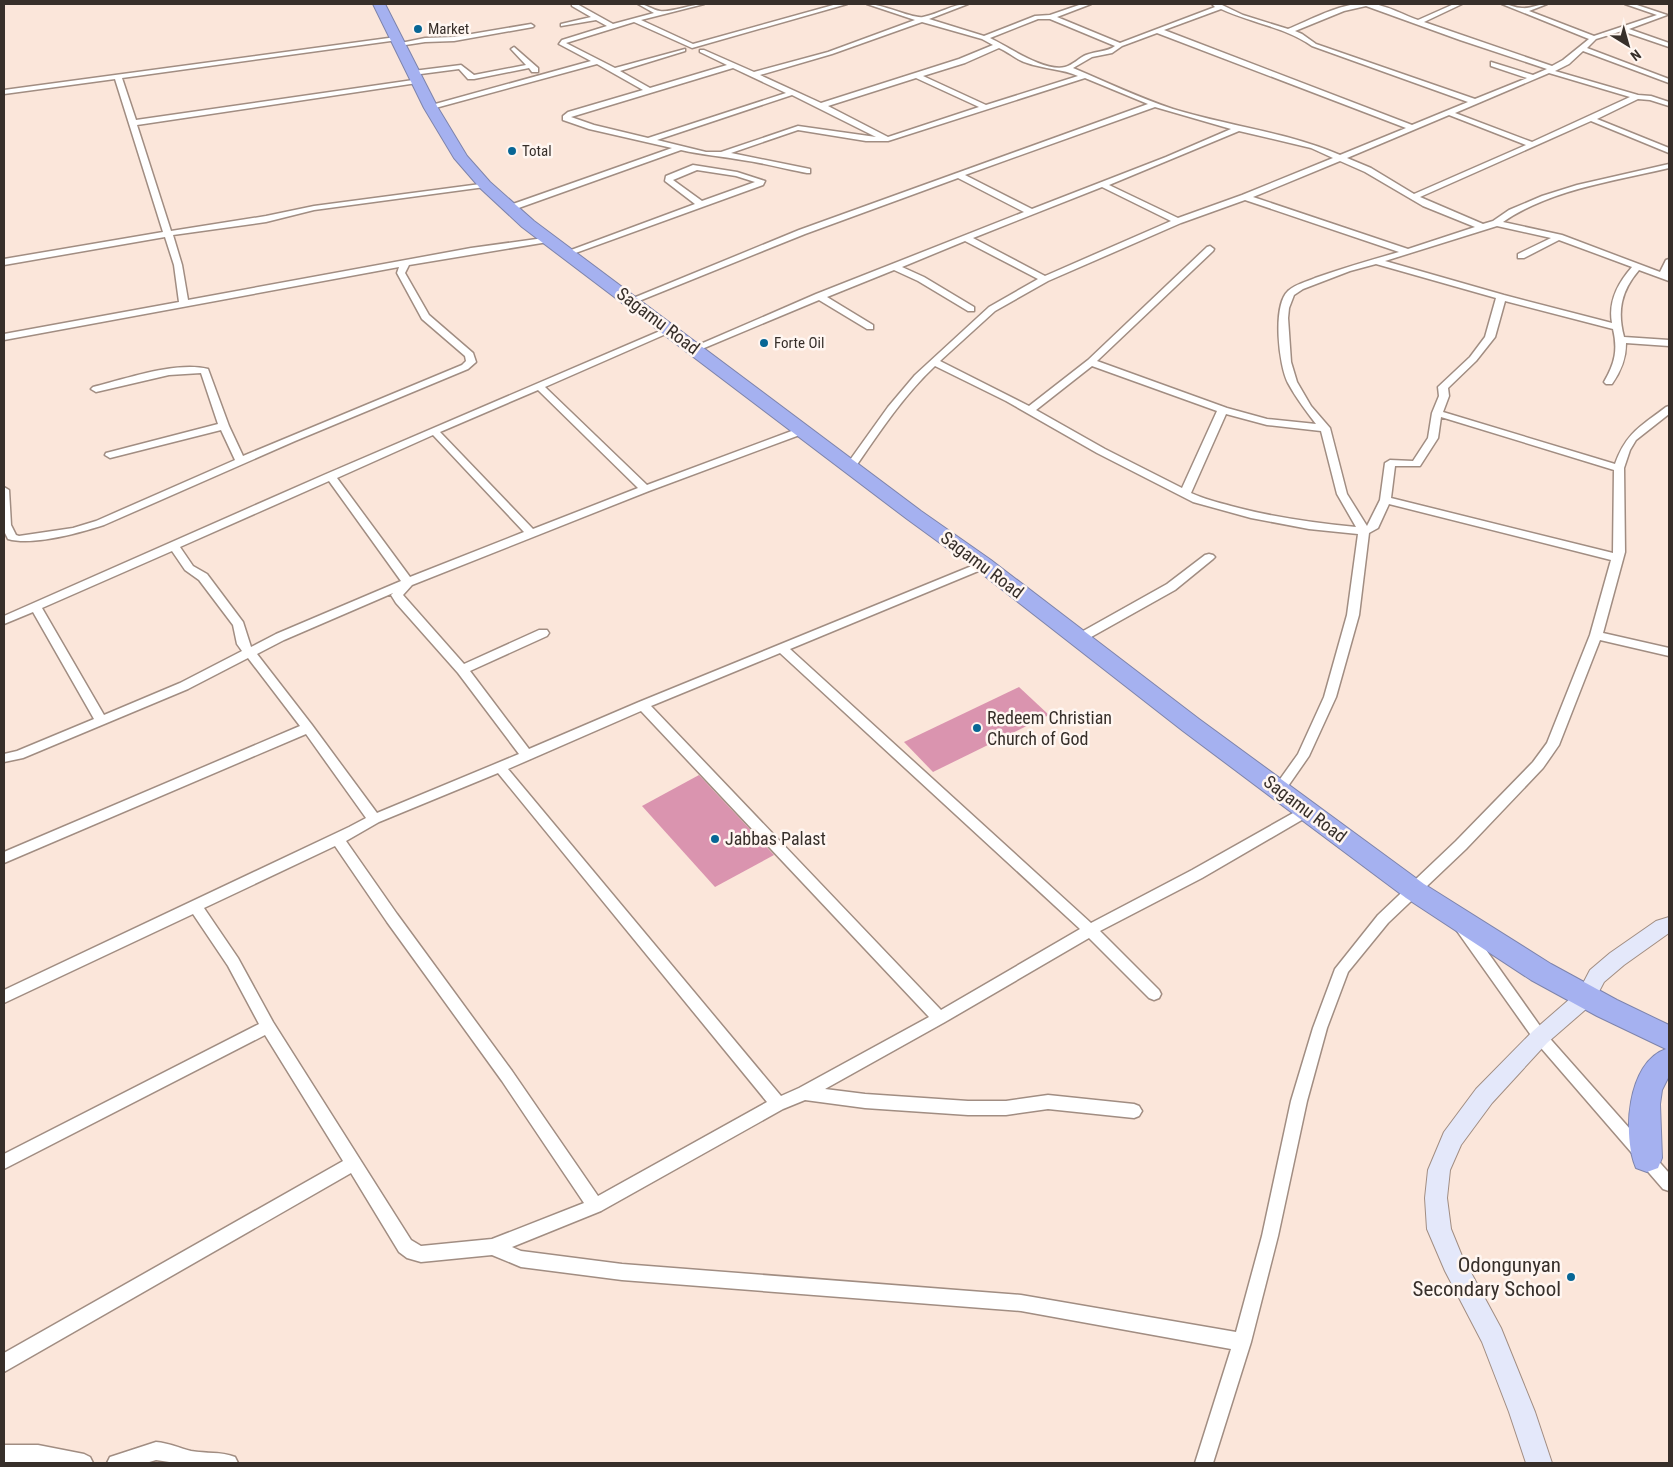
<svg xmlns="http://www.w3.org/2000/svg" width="1673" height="1467" font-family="'Roboto Condensed',sans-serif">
  <rect width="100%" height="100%" fill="#fbe6da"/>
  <!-- building -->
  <g fill="#da94af">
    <path d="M 1019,687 L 1049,715 L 933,772 L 904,742 Z"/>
    <path d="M 699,775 L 774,855 L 715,887 L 642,806 Z"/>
  </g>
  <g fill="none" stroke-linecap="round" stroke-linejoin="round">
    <defs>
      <g id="street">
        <path d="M 572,4 L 577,4 L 613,24 L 654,13 L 638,4 C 647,4 652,10 660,11 C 669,13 692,4 704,4 L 641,20 L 693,44 L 837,4 L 847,4 L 692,48 L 634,22 L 566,43 L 615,68 L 685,49 L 685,51 L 620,71 L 650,88 L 727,65 L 700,52 L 700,50 L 704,50 L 754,72 L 828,52 L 915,20 L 867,4 C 883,4 913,19 923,17 C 939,14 952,4 968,4 L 929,19 L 984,36 L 1035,16 L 1050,15 L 1082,4 L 1091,4 L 1057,17 L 1120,43 L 1215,7 L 1212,4 L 1220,4 L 1243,15 L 1288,29 C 1313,19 1345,0 1373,4 C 1388,6 1404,15 1418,20 L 1454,4 L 1462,4 L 1424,22 L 1552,66 L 1563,60 L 1589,39 L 1502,4 C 1509,4 1515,8 1522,8 C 1530,9 1539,4 1547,4 L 1529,11 L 1594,36 L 1657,15 L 1625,4 L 1634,4 L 1667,15 L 1629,29 L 1669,43 L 1669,47 L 1622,31 L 1596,39 L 1587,48 L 1669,79 L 1669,83 L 1583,51 L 1569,64 L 1555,71 L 1638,95 L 1651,96 L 1669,102 L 1669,106 L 1650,100 L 1638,99 L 1597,119 L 1669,148 L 1669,153 L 1591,121 L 1420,197 L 1483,224 L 1493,221 L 1509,210 L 1542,196 L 1577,185 L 1669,164 L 1669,168 C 1615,181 1551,189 1503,222 L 1562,235 L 1660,272 L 1666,260 L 1669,259 L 1669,281 L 1639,270 C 1621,291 1617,311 1624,337 L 1669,340 L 1669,346 L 1626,343 C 1626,359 1621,371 1612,384 L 1606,384 L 1604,382 C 1615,363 1618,350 1613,329 L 1505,301 L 1495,337 L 1476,361 L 1448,388 L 1449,396 L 1443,412 L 1615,464 C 1626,433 1641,426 1666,407 L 1669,406 L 1669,414 L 1636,440 L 1630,450 L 1624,468 L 1625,552 L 1603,633 L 1669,648 L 1669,656 L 1600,640 L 1559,745 L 1543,768 L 1466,849 L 1388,923 L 1348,972 L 1327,1028 L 1307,1101 L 1278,1236 L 1251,1342 L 1213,1463 L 1195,1463 L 1231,1349 L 1021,1311 L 622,1280 L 521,1267 L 492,1255 L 421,1262 L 407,1258 L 399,1252 L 351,1173 L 4,1372 L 4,1353 L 343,1161 L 265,1035 L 4,1169 L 4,1154 L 259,1024 L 228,966 L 193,914 L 4,1003 L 4,990 L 349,827 L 366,818 L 306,734 L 4,863 L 4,852 L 300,726 L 248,658 L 188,689 L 23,758 L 4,762 L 4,754 L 17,751 L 94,719 L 33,612 L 4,624 L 4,616 L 326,474 L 667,328 L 670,327 L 675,330 L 545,387 L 647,485 L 797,429 L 805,429 L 805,433 L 649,491 L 412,585 L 403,595 L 464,664 L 539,630 L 547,630 L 549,633 L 547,636 L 470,671 L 529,749 L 639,702 L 984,561 L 988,563 L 990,565 L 988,567 L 790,649 L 1091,923 L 1192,870 L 1302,808 L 1312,808 L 1314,811 L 1312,814 L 1202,878 L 1100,931 L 1159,990 L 1161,994 L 1159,998 L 1154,1000 L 1149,998 L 1089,938 L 945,1022 L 825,1089 L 865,1094 L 968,1101 L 1006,1101 L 1048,1095 L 1134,1104 L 1139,1106 L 1142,1111 L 1139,1116 L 1134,1118 L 1048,1109 L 1006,1115 L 968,1115 L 865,1108 L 805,1100 L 783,1109 L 601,1211 L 512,1247 L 521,1251 L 622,1264 L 1021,1295 L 1236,1332 L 1262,1236 L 1291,1101 L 1313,1028 L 1335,969 L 1378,915 L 1456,841 L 1533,762 L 1547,743 L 1590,635 L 1611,560 L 1389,504 L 1378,528 L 1369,533 L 1359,615 L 1336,697 L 1309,756 L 1284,792 L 1274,792 L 1273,789 L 1298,754 L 1324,697 L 1347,615 L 1358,534 L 1309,529 L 1251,518 L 1193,502 L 1097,453 L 1006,401 L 935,366 C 903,396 879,433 854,469 L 846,469 L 845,467 L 888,407 L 915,375 L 989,307 L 1038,279 L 965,241 L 902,267 L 924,277 L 974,307 L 974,311 L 968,311 L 918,281 L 894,270 L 827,297 L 873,325 L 873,329 L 867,329 L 819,300 L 697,351 L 691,351 L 689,349 L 816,294 L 1024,212 L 958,178 L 805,234 L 634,303 L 628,303 L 626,301 L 799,230 L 1148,104 L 1085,78 L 888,141 L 866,141 L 798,130 L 731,153 L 810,169 L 810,173 L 807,173 C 786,169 764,163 742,160 C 722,156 702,155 681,150 L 513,210 L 507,210 L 507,206 L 672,148 L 589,129 L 563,120 L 563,116 L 568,112 L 643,90 L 597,64 L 428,110 L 428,106 L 591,61 L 559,44 L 562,40 L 607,26 L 596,20 L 561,26 L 561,24 L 591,17 L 572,6 ZM 1366,6 L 1460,40 L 1547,69 L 1533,75 L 1491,62 L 1491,66 L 1527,78 L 1475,99 L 1316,44 L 1302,34 L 1295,31 L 1344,11 ZM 1221,9 C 1251,23 1285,27 1312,46 L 1468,102 L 1412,125 L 1164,30 ZM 1038,19 L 1050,19 L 1115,46 C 1107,52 1096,51 1086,55 C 1079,58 1073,65 1065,67 C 1044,72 1009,47 990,38 ZM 922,22 L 982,39 L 993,45 L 959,59 L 821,103 L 760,75 L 832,54 ZM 1157,33 L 1406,128 L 1340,155 C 1287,132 1228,126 1173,109 C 1140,98 1106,82 1073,68 L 1092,57 L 1112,53 L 1122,46 ZM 999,48 C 1009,52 1016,60 1027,63 C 1044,69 1063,69 1078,76 L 986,105 L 923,76 L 965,63 ZM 733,68 L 786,93 L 648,138 L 594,125 L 571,117 ZM 1549,73 L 1630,97 L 1532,142 L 1455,113 ZM 916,78 L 979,107 L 888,137 L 828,106 ZM 792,95 L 876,137 L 798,126 L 721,152 L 706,152 L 657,140 ZM 1155,107 L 1231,129 L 1166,157 L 1032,209 L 965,175 ZM 1449,115 L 1526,145 L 1414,194 L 1371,168 L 1347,158 ZM 1239,131 L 1311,148 L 1333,158 L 1242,195 L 1178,218 L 1109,185 ZM 1340,161 L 1365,172 L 1423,206 L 1475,227 L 1408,249 L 1253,197 ZM 1102,187 L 1171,221 L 1045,276 L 973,238 ZM 1245,200 L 1399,252 C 1371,260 1343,268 1315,278 C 1306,282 1296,284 1288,291 C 1272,306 1279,366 1288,383 C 1296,398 1306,411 1316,424 L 1267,419 L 1227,408 L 1097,361 L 1213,251 L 1214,249 L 1210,246 L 1207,247 L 1088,360 L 1029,406 L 940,361 L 995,311 L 1048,281 L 1181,223 ZM 1497,226 L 1551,238 L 1518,254 L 1518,258 L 1524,258 L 1559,240 L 1632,267 C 1618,283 1608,301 1612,323 L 1504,295 L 1385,261 ZM 1376,264 L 1496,298 L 1485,337 L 1470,357 L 1438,387 L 1439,396 L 1432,413 L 1428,438 L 1413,461 L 1390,460 L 1385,463 L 1380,500 L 1367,526 L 1347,494 L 1330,428 L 1311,406 L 1297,382 L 1291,362 L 1288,318 L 1289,308 L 1294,295 L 1303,289 L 1350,271 ZM 1092,366 L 1217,411 L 1182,488 L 1105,449 L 1036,410 ZM 538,390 L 638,488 L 533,529 L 440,432 ZM 1226,414 L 1267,425 L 1321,431 L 1337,494 L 1356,527 C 1314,523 1272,517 1231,506 C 1217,502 1204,499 1191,493 ZM 1441,417 L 1614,470 L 1613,553 L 1391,498 L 1395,466 L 1420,466 L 1438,438 ZM 433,435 L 524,532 L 410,577 L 337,478 ZM 329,481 L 401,581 L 276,634 L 251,647 L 243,622 L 207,574 L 193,566 L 180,547 ZM 172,551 L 185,570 L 199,580 L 233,625 L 237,644 L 242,651 L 180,683 L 104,715 L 42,608 ZM 393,593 L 391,595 L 396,603 L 458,673 L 519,754 L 377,813 L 312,725 L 257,654 L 284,640 ZM 780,653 L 1080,929 L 941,1010 L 651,706 ZM 641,711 L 929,1017 L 799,1088 L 781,1096 L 508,769 ZM 498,773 L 767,1102 L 598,1196 L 512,1071 L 397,914 L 346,841 L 379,822 ZM 335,846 L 387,922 L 502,1081 L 584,1203 L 492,1239 L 421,1246 L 411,1240 L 273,1022 L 238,958 L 204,908 Z"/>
        <path d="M 531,24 L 534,26 L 533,27 L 454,41 L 425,42 L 399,46 L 396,44 L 425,38 L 454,37 Z"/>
        <path d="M 396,37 L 398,38 L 398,40 L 122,78 L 136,120 L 420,79 L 420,83 L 417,83 L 137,125 L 171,231 L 266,216 L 314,206 L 488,183 L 489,185 L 485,187 L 314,210 L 266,222 L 173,235 L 182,265 L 188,300 L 471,248 L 551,237 L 551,241 L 548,242 L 409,265 L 405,273 L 429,315 L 473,353 L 476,362 L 468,369 L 295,441 L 104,525 C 79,533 33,546 8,539 L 4,531 L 4,487 L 9,490 L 11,525 L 16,535 L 19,536 L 73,528 L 96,521 L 235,460 L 221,430 L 110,458 L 105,455 L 106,453 L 218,424 L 201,373 L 169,375 L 96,392 L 91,389 L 93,387 C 125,379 176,361 208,369 L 229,426 L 243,456 L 462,365 L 466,361 L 465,356 L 422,319 L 397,273 L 399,267 L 4,340 L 4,334 L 179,302 L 174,265 L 165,237 L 4,265 L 4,259 L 163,232 L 115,79 L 4,94 L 4,90 Z"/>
        <path d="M 514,47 L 538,68 L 538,72 L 532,72 L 529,68 L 474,79 L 468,79 L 459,69 L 413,75 L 409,73 L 413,71 L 461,65 L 474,75 L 526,65 L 511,49 Z"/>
        <path d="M 693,165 L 737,172 L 765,181 L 763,185 L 570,255 L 563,253 L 695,204 L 665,181 L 666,176 ZM 697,170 L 736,176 L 755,182 L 702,201 L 673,180 Z"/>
        <path d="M 1209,554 L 1213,555 L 1215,557 L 1213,559 L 1175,590 L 1084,641 L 1076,641 L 1074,638 L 1076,635 L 1167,584 L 1205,555 Z"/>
        <path d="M 1462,921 L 1467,923 L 1545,1033 L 1669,1173 L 1669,1191 L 1663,1189 L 1535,1041 L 1457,931 L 1455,927 L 1457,923 Z"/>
        <path d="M 156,1442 C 169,1443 179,1448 191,1451 C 206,1454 221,1451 235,1457 L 238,1463 L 176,1463 L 156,1460 L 146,1463 L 107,1463 L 110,1457 Z"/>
        <path d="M 4,1445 L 38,1445 L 84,1454 L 90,1457 L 93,1463 L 4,1463 Z"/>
      </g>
      <path id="secondary" d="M 1669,917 L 1669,933 L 1624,965 L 1604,982 L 1593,1003 L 1547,1043 L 1492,1103 L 1461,1145 L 1450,1170 L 1447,1198 L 1451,1229 L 1462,1256 L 1501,1328 L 1535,1412 L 1552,1463 L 1526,1463 L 1509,1412 L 1482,1342 L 1445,1271 L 1427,1229 L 1425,1198 L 1428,1170 L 1444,1132 L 1476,1089 L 1533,1031 L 1579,991 L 1590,970 L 1610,953 L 1656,921 Z"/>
      <path id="highway" d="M 373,4 L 385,4 L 438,108 L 467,156 L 490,182 L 534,221 L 921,511 L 991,560 L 1199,719 L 1424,884 L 1551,964 L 1617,1000 L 1669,1025 L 1669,1076 L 1662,1090 L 1660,1104 L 1662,1158 L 1658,1168 L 1647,1172 L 1636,1168 C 1622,1136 1627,1062 1666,1049 L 1597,1016 L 1531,980 L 1406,898 L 1183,731 L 977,570 L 907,519 L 522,227 L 480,188 L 454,158 L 424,108 Z"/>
    </defs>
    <!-- street casing -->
    <use href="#street" stroke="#a18d82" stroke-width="3"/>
    <!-- secondary casing -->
    <use href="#secondary" stroke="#a18d82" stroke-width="2"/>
    <!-- highway casing -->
    <use href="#highway" stroke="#7e84ab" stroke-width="2"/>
    <!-- street -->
    <use href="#street" fill="#fff" fill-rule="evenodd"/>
    <!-- secondary -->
    <use href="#secondary" fill="#e4e8fa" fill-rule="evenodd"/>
    <!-- highway -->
    <use href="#highway" fill="#a5b1f0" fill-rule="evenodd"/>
  </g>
  <!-- markers -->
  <g fill="#076695" stroke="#fff6f1" stroke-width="2">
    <circle cx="418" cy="29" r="5"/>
    <circle cx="512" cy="151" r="5"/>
    <circle cx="764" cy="343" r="5"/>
    <circle cx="977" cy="728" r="5"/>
    <circle cx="715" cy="839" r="5"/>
    <circle cx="1571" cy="1277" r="5"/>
  </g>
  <g text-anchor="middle" stroke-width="5" stroke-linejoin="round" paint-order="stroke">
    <!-- far-poi labels -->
    <g font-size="15" fill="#372f2a" stroke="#fff6f1" text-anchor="start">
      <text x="428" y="34">Market</text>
      <text x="522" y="156">Total</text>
      <text x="774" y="348">Forte Oil</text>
    </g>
    <!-- street labels -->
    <g font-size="18" fill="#372f2a" stroke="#fff6f1">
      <text transform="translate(658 321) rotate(37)" y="6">Sagamu Road</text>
      <text transform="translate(982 565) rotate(37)" y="6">Sagamu Road</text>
      <text transform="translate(1305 809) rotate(37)" y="6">Sagamu Road</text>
    </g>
    <!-- poi labels -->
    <g font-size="18" fill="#372f2a" stroke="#fff6f1" text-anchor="start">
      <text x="987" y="724">Redeem Christian<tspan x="987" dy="21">Church of God</tspan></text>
      <text x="725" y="845">Jabbas Palast</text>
    </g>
    <!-- near-poi labels -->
    <g font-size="21" fill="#372f2a" stroke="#fff6f1" text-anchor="end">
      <text x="1561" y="1272">Odongunyan<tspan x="1561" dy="24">Secondary School</tspan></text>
    </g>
  </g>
  <!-- border -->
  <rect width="1673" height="1467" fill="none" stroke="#372f2a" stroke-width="10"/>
  <!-- north arrow -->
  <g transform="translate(1628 45) rotate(143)" stroke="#fff6f1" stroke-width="4" paint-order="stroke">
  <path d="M0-4L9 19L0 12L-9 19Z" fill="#372f2a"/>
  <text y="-8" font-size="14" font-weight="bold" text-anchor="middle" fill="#372f2a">N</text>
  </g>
</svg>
